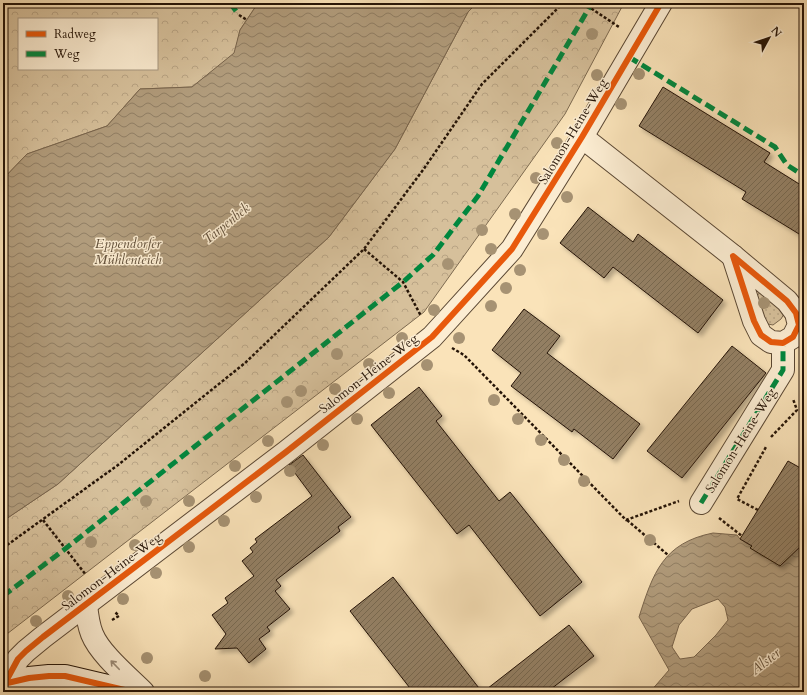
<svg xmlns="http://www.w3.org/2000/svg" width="807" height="695" font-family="Cardo,serif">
  <defs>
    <pattern id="grass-dots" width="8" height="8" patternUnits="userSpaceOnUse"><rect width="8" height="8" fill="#d6c09b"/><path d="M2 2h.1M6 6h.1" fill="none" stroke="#b8a484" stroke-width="1.8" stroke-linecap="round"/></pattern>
    <pattern id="park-crowns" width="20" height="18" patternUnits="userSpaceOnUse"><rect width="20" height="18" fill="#d6c09b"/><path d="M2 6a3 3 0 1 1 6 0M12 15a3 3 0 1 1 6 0" fill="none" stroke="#b8a484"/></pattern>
    <pattern id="water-waves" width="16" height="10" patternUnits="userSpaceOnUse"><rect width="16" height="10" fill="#b19c7c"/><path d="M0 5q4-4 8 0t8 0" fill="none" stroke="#907e64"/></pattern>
    <pattern id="building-hatch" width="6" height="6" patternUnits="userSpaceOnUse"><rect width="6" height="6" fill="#937f63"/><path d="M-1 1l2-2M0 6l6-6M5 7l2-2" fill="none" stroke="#786750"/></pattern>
    <filter id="shadow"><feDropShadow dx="3.5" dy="3.5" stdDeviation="2" flood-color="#0004"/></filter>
  </defs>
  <rect width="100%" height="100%" fill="#fae3b9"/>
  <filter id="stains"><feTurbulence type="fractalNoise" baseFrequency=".005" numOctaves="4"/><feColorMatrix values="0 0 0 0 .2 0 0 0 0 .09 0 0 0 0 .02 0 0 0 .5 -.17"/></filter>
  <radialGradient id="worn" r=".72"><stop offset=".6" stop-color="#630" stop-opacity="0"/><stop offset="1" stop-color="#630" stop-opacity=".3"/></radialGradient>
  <!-- grass -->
  <path fill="url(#grass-dots)" stroke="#7d6a50" d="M 761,292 L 782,308 L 784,314 L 781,319 L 773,325 L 768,324 L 762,321 L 757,295 Z"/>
  <!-- park -->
  <g fill="url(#park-crowns)" stroke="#7d6a50" fill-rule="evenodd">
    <path d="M 3,3 L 258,3 L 240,30 L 235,53 L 192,87 L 140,89 L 107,126 L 27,154 L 3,179 ZM 19,19 L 157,19 L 157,69 L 19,69 Z"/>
    <path d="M 477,3 L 624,3 L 565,114 L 424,312 L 3,637 L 3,521 L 58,484 L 329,237 L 395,149 L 468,12 Z"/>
  </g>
  <!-- water -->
  <g fill="url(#water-waves)" stroke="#79654d" fill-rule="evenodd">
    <path d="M 258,3 L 477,3 L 468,12 L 395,149 L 329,237 L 58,484 L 3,521 L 3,179 L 27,154 L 107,126 L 140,89 L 192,87 L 234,53 L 240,30 Z"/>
    <path d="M 713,533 L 737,535 L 740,539 L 752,546 L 751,548 L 780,566 L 804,543 L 804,692 L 650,692 L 669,670 L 639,617 C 653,573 663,543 713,533 ZM 718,599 L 725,607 L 728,620 L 716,635 L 694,657 L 680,659 L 672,647 L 679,625 L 692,609 Z"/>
  </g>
  <!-- building -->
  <g fill="url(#building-hatch)" stroke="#241306" filter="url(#shadow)">
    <path d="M 663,87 L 770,153 L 764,162 L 804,187 L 804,237 L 742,199 L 746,192 L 639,126 Z"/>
    <path d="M 588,207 L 633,242 L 638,234 L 723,300 L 698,333 L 613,267 L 604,278 L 560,243 Z"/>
    <path d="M 524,309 L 560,336 L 547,353 L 640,424 L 613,459 L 574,429 L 572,432 L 511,386 L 521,373 L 492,350 Z"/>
    <path d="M 732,346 L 766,373 L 682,478 L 647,451 Z"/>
    <path d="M 419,387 L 442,416 L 436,421 L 499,501 L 510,492 L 582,582 L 540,616 L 469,525 L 457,534 L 371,425 Z"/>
    <path d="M 303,455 L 351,517 L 338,527 L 340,531 L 276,580 L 281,586 L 275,591 L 290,609 L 267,627 L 270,631 L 259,639 L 266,649 L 249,663 L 237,648 L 215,649 L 226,634 L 212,615 L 228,603 L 225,598 L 254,576 L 242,561 L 253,552 L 250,548 L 257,542 L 255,539 L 312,496 L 289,465 Z"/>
    <path d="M 788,461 L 804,470 L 804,543 L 780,566 L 750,548 L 752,546 L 740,539 Z"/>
    <path d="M 393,577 L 482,692 L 413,692 L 350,611 Z"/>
    <path d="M 569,625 L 594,656 L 547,692 L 483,692 Z"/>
  </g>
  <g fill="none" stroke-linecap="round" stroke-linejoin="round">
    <defs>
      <g id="street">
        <path d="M 582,137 L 733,256"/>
        <path d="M 733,256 L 787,301 L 796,313 L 799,325 L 793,337 L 783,343 L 771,342 L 761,335 L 754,321 Z"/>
        <path d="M 701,503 L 783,370 L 783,343"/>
        <path d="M 86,604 C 87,615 88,624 92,634 C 100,654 128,677 143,692"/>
        <path d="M 5,683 L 18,659 L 26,651 L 43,637 L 286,452 L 432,337 L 512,249 L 582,137 L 661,3"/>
      </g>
      <path id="secondary" d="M 3,684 L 29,678 L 49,676 L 65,676 L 133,692"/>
    </defs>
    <!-- street casing -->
    <use href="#street" stroke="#5a4733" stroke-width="24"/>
    <!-- secondary casing -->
    <use href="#secondary" stroke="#241306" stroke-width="24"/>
    <!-- path -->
    <g stroke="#241306" stroke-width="2.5" stroke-dasharray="3 2" stroke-linecap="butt">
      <path d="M 583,3 L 619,27"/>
      <path d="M 239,15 L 247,20"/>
      <path d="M 364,249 L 403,282 L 421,316"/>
      <path d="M 452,348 L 464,355 L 626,520 L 679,501"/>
      <path d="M 771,437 L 797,410 L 793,399"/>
      <path d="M 758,510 L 737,499 L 766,447"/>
      <path d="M 719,518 L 742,536"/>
      <path d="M 43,520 L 86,575"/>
      <path d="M 627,520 L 668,555"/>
      <path d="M 3,548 L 118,465 L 245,363 L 364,249 L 423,170 L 482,84 L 563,3"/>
      <path d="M 112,620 L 119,616 L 115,612"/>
    </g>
    <!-- street -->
    <use href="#street" stroke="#fcedd2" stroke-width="22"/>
    <!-- secondary -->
    <use href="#secondary" stroke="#fcedd2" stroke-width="22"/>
    <!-- quiet -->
    <g stroke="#00873e" stroke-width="5" stroke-dasharray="10 5" stroke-linecap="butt">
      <path d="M 230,3 L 239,15"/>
      <path d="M 629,57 L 775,147 L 787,165 L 804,176"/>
      <path d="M 701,503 L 783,370 L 783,343"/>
      <path d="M 3,596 L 65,549 L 403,282 L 433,255 L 478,196 L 592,3"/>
    </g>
    <defs>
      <g id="cycleway">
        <path d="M 733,256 L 787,301 L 796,313 L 799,325 L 793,337 L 783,343 L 771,342 L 761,335 L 754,321 Z"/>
        <path d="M 5,683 L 18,659 L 26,651 L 43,637 L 286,452 L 432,337 L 512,249 L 582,137 L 661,3"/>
        <path d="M 3,684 L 29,678 L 49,676 L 65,676 L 133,692"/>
      </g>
    </defs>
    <!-- cycleway casing -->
    <use href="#cycleway" stroke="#fcedd2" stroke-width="8"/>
    <!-- cycleway -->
    <use href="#cycleway" stroke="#e8590c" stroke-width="6"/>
  </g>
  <!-- trees -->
  <g fill="#a69273">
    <circle cx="592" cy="34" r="6"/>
    <circle cx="639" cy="74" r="6"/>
    <circle cx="597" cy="75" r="6"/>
    <circle cx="621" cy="104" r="6"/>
    <circle cx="557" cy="143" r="6"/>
    <circle cx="536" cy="178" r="6"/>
    <circle cx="567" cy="197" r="6"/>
    <circle cx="515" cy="214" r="6"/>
    <circle cx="482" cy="230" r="6"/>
    <circle cx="543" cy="234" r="6"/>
    <circle cx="491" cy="249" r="6"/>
    <circle cx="448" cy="264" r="6"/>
    <circle cx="520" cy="270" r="6"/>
    <circle cx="506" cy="288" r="6"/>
    <circle cx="764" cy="303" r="6"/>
    <circle cx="491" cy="306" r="6"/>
    <circle cx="434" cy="310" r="6"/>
    <circle cx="402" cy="338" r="6"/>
    <circle cx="459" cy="338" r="6"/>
    <circle cx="337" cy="354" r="6"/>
    <circle cx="369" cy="364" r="6"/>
    <circle cx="427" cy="365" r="6"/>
    <circle cx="335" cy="389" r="6"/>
    <circle cx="301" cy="391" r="6"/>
    <circle cx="389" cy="393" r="6"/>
    <circle cx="494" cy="400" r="6"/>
    <circle cx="287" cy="402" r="6"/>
    <circle cx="357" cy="419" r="6"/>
    <circle cx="518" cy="419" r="6"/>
    <circle cx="541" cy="440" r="6"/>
    <circle cx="268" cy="441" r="6"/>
    <circle cx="323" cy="445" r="6"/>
    <circle cx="564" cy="460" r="6"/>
    <circle cx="235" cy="466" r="6"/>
    <circle cx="290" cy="471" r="6"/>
    <circle cx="584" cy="481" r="6"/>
    <circle cx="256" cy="497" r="6"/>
    <circle cx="146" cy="501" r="6"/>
    <circle cx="189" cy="501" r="6"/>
    <circle cx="224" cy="521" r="6"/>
    <circle cx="650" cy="540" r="6"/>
    <circle cx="91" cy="542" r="6"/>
    <circle cx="135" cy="545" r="6"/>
    <circle cx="189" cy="547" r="6"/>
    <circle cx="156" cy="573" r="6"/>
    <circle cx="68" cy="596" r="6"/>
    <circle cx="123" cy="599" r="6"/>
    <circle cx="36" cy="621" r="6"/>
    <circle cx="147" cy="658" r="6"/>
    <circle cx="205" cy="676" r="6"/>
  </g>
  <!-- one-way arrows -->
  <defs><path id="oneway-shaft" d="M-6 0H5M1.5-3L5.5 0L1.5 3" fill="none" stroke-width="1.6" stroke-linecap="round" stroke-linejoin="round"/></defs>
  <use stroke="#9b8b76" href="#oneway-shaft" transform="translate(115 665) rotate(-134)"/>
  <g text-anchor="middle" stroke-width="3" stroke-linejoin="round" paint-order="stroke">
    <!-- street labels -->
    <g font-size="13" fill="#241306" stroke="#fcedd2">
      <text transform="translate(572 131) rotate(-59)" y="5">Salomon-Heine-Weg</text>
      <text transform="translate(368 373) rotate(-38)" y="5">Salomon-Heine-Weg</text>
      <text transform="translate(740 440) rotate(-58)" y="5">Salomon-Heine-Weg</text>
      <text transform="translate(111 571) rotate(-37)" y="5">Salomon-Heine-Weg</text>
    </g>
    <!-- water labels -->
    <g font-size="14" font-style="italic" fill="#63513b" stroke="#fcedd2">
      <text transform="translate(226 223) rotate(-39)" y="5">Tarpenbek</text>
      <text x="128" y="248">Eppendorfer<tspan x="128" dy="16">Mühlenteich</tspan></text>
      <text transform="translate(765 661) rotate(-39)" y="5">Alster</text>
    </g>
  </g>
  <!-- margin -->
  <rect width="807" height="695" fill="none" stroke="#fae3b9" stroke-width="16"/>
  <rect x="4" y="4" width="799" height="687" fill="none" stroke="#241306" stroke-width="2"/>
  <rect x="8" y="8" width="791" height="679" fill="none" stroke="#241306"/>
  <!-- legend -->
  <rect x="18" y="18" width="140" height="52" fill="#fcedd2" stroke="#a69680"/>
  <rect x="26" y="31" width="20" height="6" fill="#e8590c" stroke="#a69680"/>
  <text x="54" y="38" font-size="12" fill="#241306">Radweg</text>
  <rect x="26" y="51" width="20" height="6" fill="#00873e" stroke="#a69680"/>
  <text x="54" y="58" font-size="12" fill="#241306">Weg</text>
  <!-- north arrow -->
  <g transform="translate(769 38) rotate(50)" stroke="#fcedd2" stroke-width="3" paint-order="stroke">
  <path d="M0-3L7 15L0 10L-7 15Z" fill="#241306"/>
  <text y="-6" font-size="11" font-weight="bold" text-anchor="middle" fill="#241306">N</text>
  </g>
  <rect width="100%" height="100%" filter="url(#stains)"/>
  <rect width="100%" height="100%" fill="url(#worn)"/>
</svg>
